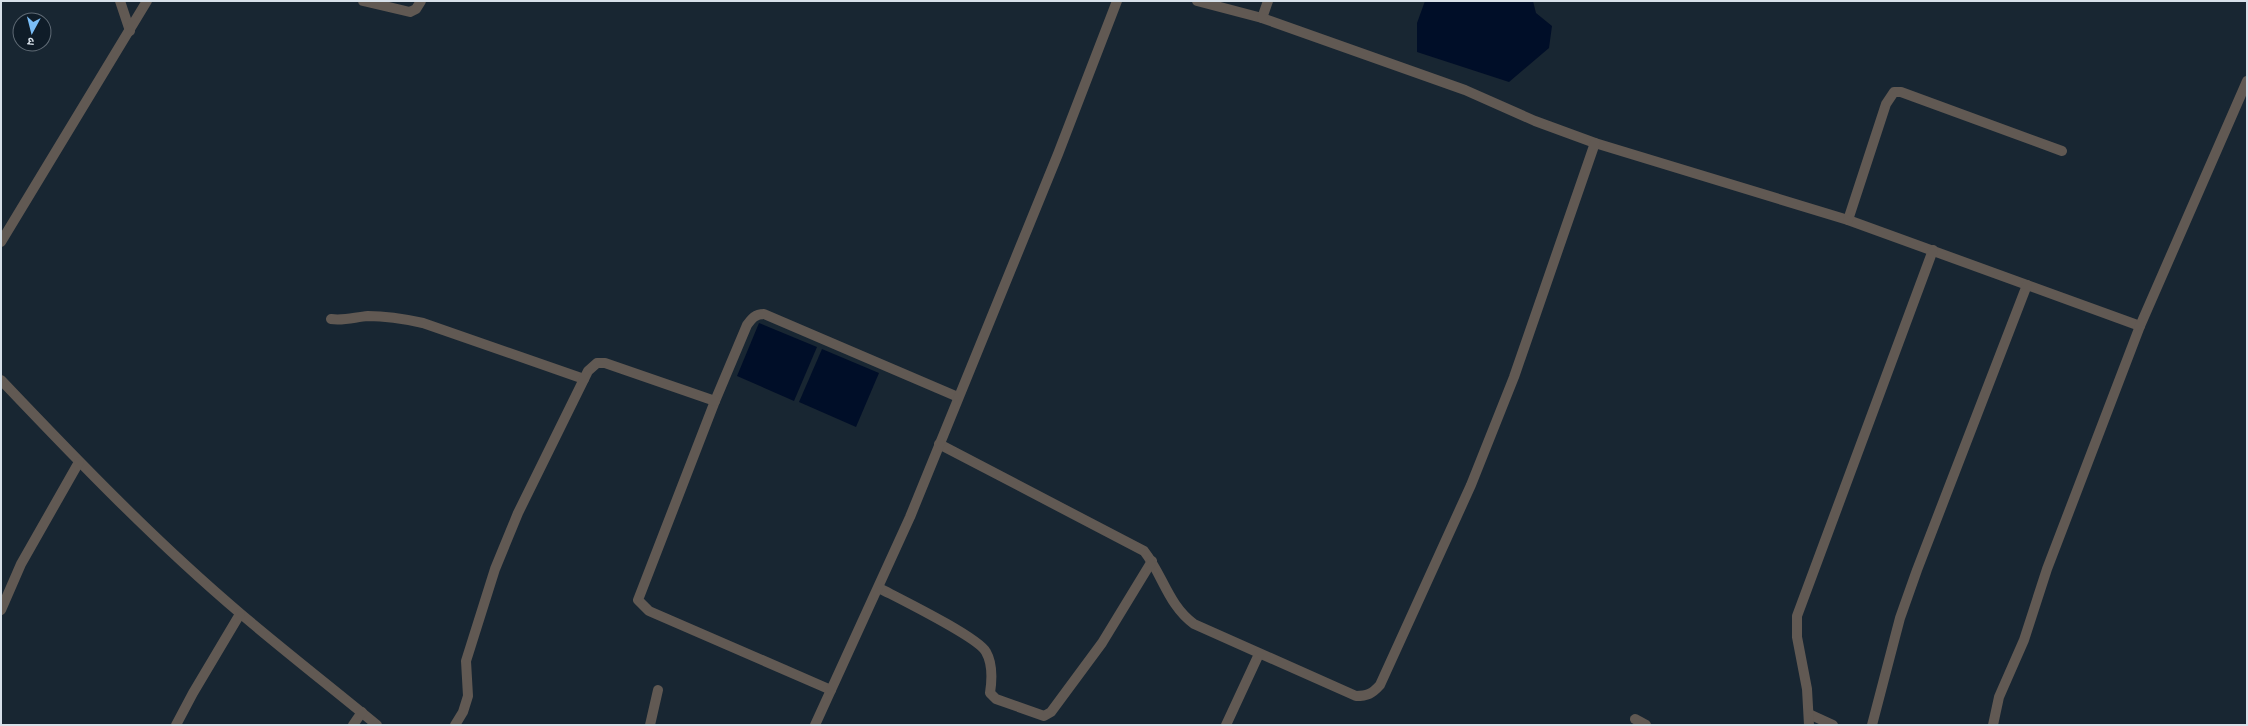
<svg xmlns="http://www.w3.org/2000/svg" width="2248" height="726" font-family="Bitter,'Noto Sans Devanagari',serif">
  <rect width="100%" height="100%" fill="#182632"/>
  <!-- water -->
  <g fill="#000e28">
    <path d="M 1425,1 L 1533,1 L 1536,13 L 1552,26 L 1549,48 L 1509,82 L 1417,52 L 1417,23 Z"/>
    <path d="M 759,323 L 817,347 L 794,401 L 737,376 Z"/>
    <path d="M 822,349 L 879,373 L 856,427 L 799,402 Z"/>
  </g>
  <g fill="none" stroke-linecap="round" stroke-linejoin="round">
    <!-- minor -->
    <g stroke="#615953" stroke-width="10">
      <path d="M 120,1 L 130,31"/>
      <path d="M 363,1 L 410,12 L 416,9 L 421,1"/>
      <path d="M 1197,1 L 1262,18 L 1465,90 L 1535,121 L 1595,143 L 1848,220 L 2140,326"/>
      <path d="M 1262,18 L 1268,1"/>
      <path d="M 1848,220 L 1886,104 L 1894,92 L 1901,92 L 2062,151"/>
      <path d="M 1,242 L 147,1"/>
      <path d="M 331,319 C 344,321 355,317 368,316 C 387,316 405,319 423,323 L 584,379"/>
      <path d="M 1,380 C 78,461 156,542 241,614 C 286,652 332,688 377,725"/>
      <path d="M 939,444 L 1144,551 C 1163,575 1168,605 1194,624 L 1356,696 C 1367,696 1372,694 1380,685 L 1471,485 L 1514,377 L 1595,143"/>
      <path d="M 879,588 C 898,598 978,637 986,652 C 993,664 992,680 990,693 L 996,699 L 1044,716 L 1051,712 L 1102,643 L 1152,561"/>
      <path d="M 1,610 L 21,564 L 79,462"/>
      <path d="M 831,690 L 649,611 L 638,600 L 715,401 L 747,325 C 752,318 755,314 764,314 L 958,397"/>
      <path d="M 1809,714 L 1833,725"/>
      <path d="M 1635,719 L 1646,725"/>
      <path d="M 176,725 L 193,693 L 240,614"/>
      <path d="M 353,725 L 362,712"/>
      <path d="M 455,725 L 463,712 L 468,696 L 466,661 L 495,569 L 518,513 L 588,371 L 597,363 L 605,363 L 715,401"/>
      <path d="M 650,725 L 658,690"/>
      <path d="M 815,725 L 910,517 L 1058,154 L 1117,1"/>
      <path d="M 1226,725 L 1259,654"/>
      <path d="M 1809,725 L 1807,689 L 1797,637 L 1797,616 L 1933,250"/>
      <path d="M 1872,725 L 1900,618 L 1917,570 L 2027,285"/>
      <path d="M 1993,725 L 1999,697 L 2024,640 L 2047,569 L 2140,326 L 2247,81"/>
    </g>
  </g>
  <!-- border -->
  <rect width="2248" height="726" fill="none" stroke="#d7e0e9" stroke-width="4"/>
  <!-- north arrow -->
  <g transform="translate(32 32) rotate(187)"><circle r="19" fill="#0f1c28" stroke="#5f6a75"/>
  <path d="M0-3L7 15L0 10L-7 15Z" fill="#7abef8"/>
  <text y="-6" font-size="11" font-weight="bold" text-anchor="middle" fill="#d7e0e9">उ</text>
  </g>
</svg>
